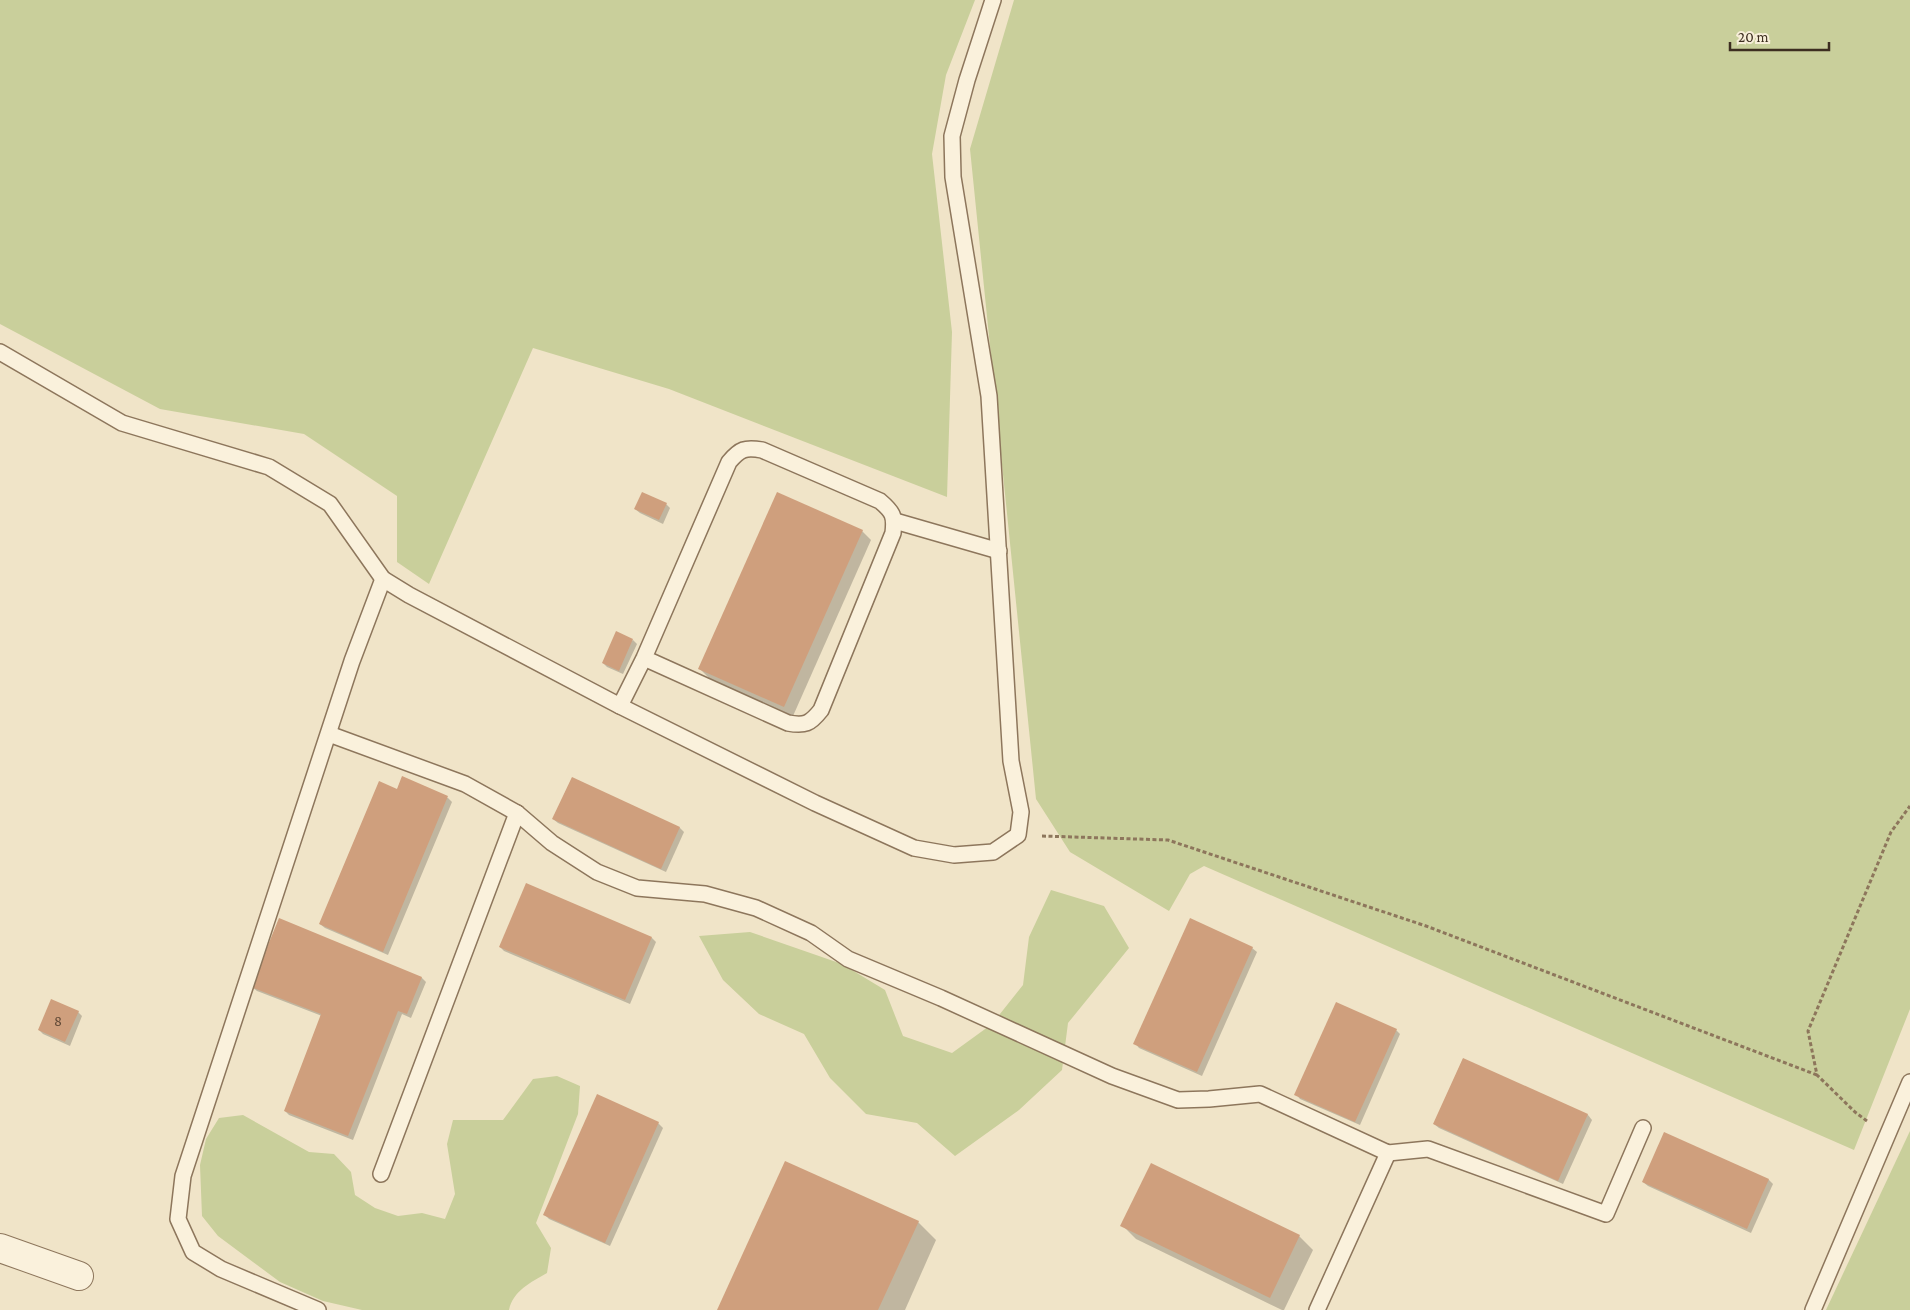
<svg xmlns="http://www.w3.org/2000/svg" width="1910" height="1310" font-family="'Crimson Pro',serif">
  <rect width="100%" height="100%" fill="#f0e4c8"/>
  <!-- green -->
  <g fill="#c9cf9b">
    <path d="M 0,0 L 975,0 L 946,75 L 932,154 L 952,332 L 947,497 L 669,389 L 533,348 L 429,584 L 397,562 L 397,496 L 304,434 L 160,409 L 0,324 Z"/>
    <path d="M 1014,0 L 1910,0 L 1910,1009 L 1854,1150 L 1204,866 L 1190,874 L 1169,911 L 1070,852 L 1036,799 L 970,149 Z"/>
    <path d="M 1051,890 L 1104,906 L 1129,948 L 1068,1023 L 1062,1070 L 1019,1110 L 955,1156 L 917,1123 L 866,1114 L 830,1078 L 804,1034 L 759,1014 L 723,980 L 699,936 L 750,932 L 842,964 L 885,990 L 903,1036 L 952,1053 L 992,1024 L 1023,985 L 1029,937 Z"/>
    <path d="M 557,1076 L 580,1086 L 578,1114 L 536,1223 L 551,1248 L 547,1273 C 531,1282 513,1291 509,1310 L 362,1310 L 323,1301 L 280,1282 L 218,1236 L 202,1216 L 200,1165 L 206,1139 L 219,1118 L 243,1115 L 309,1152 L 334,1154 L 351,1172 L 355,1195 L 375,1208 L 398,1216 L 422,1213 L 445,1219 L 455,1194 L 447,1144 L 453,1120 L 503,1120 L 533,1079 Z"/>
    <path d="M 1910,1131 L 1910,1310 L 1826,1310 Z"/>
  </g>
  <!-- shadow -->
  <g fill="#0003">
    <path d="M 666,504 L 670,508 L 663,524 L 640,513 L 635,509 Z"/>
    <path d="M 862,531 L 871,540 L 793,716 L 709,678 L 700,669 Z"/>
    <path d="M 633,640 L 637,644 L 623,674 L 607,667 L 603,663 Z"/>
    <path d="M 402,778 L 448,798 L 452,802 L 388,955 L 325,928 L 320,924 L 397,790 Z"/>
    <path d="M 572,778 L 680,828 L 684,832 L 666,872 L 558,823 L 553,819 Z"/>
    <path d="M 280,920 L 422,978 L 426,982 L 411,1018 L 402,1014 L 353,1140 L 289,1115 L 285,1111 L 322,1016 L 257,991 L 252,987 Z"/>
    <path d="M 652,938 L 656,942 L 630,1004 L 504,951 L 500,947 Z"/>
    <path d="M 1252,948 L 1257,952 L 1202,1076 L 1139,1048 L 1135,1043 Z"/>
    <path d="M 78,1012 L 82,1016 L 70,1046 L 43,1034 L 39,1030 Z"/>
    <path d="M 1396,1030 L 1400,1034 L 1360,1125 L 1300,1099 L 1296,1094 Z"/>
    <path d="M 1463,1059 L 1588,1115 L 1592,1120 L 1563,1184 L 1439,1128 L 1434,1124 Z"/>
    <path d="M 658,1123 L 663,1128 L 610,1246 L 549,1219 L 545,1215 Z"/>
    <path d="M 1665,1134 L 1769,1180 L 1773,1184 L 1751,1233 L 1648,1186 L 1643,1182 Z"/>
    <path d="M 918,1222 L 936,1240 L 905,1310 L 719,1310 Z"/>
    <path d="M 1122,1225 L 1299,1236 L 1313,1250 L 1284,1310 L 1282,1310 L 1136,1239 Z"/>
  </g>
  <!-- building -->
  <g fill="#cf9f7d">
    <path d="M 642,492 L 667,503 L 659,520 L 634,509 Z"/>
    <path d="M 777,492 L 863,530 L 784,707 L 698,669 Z"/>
    <path d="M 616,631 L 633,639 L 619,671 L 602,663 Z"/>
    <path d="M 402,776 L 448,796 L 383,952 L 319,924 L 379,781 L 397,789 Z"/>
    <path d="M 572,777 L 680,827 L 661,869 L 552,819 Z"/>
    <path d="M 526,883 L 652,937 L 625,1000 L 499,947 Z"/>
    <path d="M 279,918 L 422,977 L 407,1014 L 398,1011 L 348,1136 L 284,1111 L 321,1014 L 251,987 Z"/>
    <path d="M 1190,918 L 1253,947 L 1197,1072 L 1133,1044 Z"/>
    <path d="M 51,999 L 79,1011 L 65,1042 L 38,1030 Z"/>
    <path d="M 1336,1002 L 1397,1029 L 1355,1122 L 1294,1095 Z"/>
    <path d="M 1463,1058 L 1588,1114 L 1558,1181 L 1433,1124 Z"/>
    <path d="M 597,1094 L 659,1122 L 605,1243 L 543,1215 Z"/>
    <path d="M 1664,1132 L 1769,1179 L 1747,1229 L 1642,1182 Z"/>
    <path d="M 785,1161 L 919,1221 L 878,1310 L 717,1310 Z"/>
    <path d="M 1151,1163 L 1300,1235 L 1270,1298 L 1120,1226 Z"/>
  </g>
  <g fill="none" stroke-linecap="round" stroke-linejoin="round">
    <defs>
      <g id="service">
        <path d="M 0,352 L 122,423 L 269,467 L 330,504 L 383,579 L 409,595 L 620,706 L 815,803 L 914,848 L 954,855 L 993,852 L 1018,835 L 1021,812 L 1011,761 L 989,396 L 953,177 L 952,136 L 967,80 L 993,0"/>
        <path d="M 895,521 L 999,551"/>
        <path d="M 620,706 L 644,658 L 729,462 C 740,449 745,447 762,450 L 880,501 C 893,512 895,516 893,533 L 821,710 C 810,724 805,726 788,723 L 644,658"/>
        <path d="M 329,734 L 465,784 L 517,813 L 552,843 L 597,872 L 637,888 L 705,894 L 756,908 L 811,933 L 848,959 L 941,998 L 1112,1076 L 1178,1100 L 1209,1099 L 1260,1094 L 1388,1153 L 1428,1149 L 1606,1214 L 1643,1128"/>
        <path d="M 381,1174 L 517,813"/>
        <path d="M 318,1310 L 221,1269 L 193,1252 L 178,1219 L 183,1176 L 352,661 L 383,579"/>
        <path d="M 1317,1310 L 1388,1153"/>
        <path d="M 1813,1310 L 1910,1082"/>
      </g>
      <path id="minor" d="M 0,1248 L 79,1276"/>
    </defs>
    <!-- service casing -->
    <use href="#service" stroke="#8d765c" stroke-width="18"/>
    <!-- minor casing -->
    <use href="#minor" stroke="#8d765c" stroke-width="30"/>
    <!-- path -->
    <g stroke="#8d765c" stroke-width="3" stroke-dasharray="4 2.5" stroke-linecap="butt">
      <path d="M 1042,836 L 1168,840 L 1426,926 L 1817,1075"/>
      <path d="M 1867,1121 L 1855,1112 L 1817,1075 L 1808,1031 L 1891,832 L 1910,806"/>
    </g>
    <!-- service -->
    <use href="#service" stroke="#faf1dc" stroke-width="15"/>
    <!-- minor -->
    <use href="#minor" stroke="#faf1dc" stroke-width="28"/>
  </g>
  <g text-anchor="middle" stroke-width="4" stroke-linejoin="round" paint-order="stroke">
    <!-- number labels -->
    <g font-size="15" fill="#624a37">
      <text x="58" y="1026">8</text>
    </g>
  </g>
  <!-- scale -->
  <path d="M1730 42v8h99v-8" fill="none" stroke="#3d2e20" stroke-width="2.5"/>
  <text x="1738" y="42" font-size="15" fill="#3d2e20" stroke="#f7eed8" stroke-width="4" paint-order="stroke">20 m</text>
</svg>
